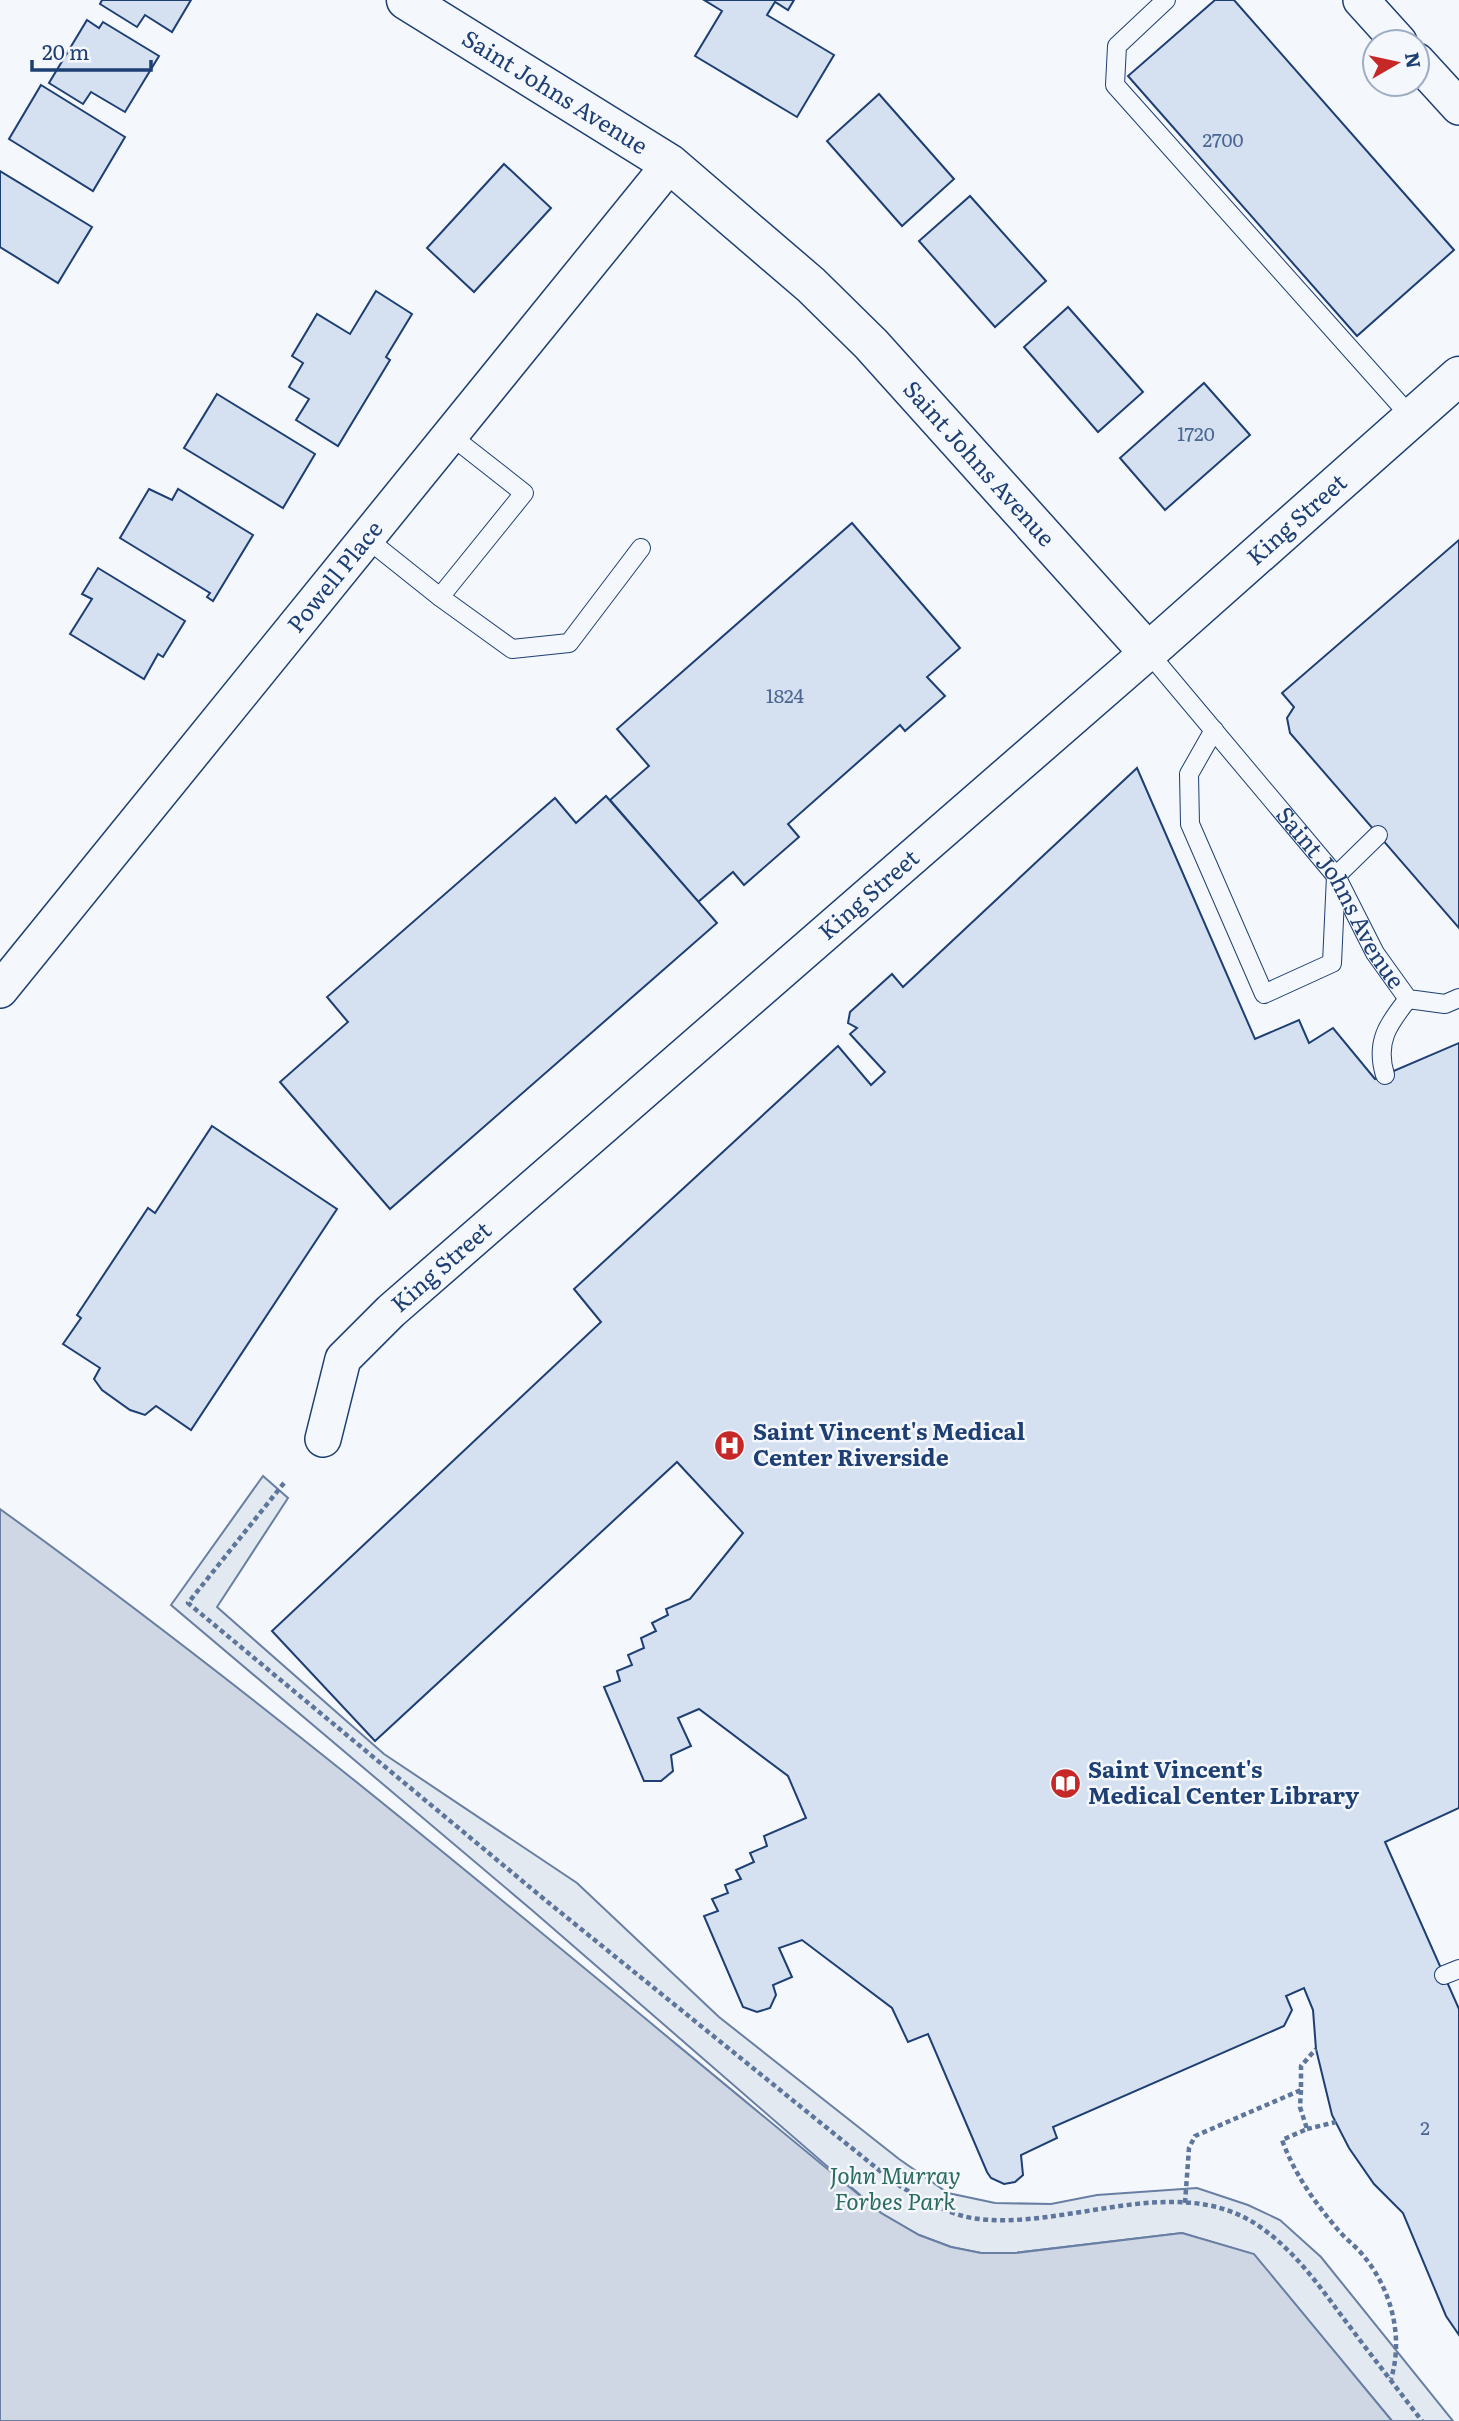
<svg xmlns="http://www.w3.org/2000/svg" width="1459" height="2421" font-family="Literata,serif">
  <rect width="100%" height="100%" fill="#f4f7fb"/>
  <!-- green -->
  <path fill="#e3e9f0" stroke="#687fa3" stroke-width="2" d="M 263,1476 L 288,1498 L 217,1607 L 384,1754 L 577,1883 L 719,2017 L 899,2159 L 948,2193 L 995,2203 L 1051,2204 L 1097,2195 L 1197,2188 L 1248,2205 L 1280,2220 L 1321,2257 L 1453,2421 L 1392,2421 L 1253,2254 L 1182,2233 L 1015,2253 L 981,2253 L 951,2247 L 919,2235 L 881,2213 L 533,1911 L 171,1605 Z"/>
  <!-- water -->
  <path fill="#cfd7e4" stroke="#687fa3" stroke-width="2" d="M 0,1509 C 305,1729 590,1975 881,2213 L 919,2235 L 951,2247 L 981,2253 L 1015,2253 L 1182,2233 L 1254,2254 L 1392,2421 L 0,2421 Z"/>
  <!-- building -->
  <g fill="#d5e0f0" stroke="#1d3f73" stroke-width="2">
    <path d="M 102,0 L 191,0 L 172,32 L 145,15 L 137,27 L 100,4 Z"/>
    <path d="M 704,0 L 794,0 L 788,10 L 775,2 L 767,15 L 834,55 L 797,117 L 695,56 L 722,11 Z"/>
    <path d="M 1215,0 L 1234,0 L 1454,250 L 1357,336 L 1128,76 Z"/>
    <path d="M 87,20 L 99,28 L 103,22 L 159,56 L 125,112 L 91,92 L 83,104 L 49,83 Z"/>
    <path d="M 41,85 L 125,137 L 93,191 L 9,139 Z"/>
    <path d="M 879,94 L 954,179 L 902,226 L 827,141 Z"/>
    <path d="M 504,164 L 551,208 L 474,292 L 427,248 Z"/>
    <path d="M 0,171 L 92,227 L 58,283 L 0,247 Z"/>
    <path d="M 970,196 L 1046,281 L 995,327 L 919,241 Z"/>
    <path d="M 376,291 L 412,314 L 386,357 L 390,360 L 338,446 L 296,420 L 309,399 L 289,387 L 303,363 L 292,356 L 317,314 L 350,334 Z"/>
    <path d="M 1068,307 L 1143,392 L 1098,432 L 1024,347 Z"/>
    <path d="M 1204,383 L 1250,435 L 1165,510 L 1120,458 Z"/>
    <path d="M 217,394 L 315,454 L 283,508 L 184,448 Z"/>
    <path d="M 149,489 L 172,500 L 178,489 L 253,535 L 213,601 L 207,597 L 210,593 L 120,538 Z"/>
    <path d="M 852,523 L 960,648 L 927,677 L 945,696 L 905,731 L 900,725 L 788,824 L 799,837 L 744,885 L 733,872 L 698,902 L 610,800 L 649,766 L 617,729 Z"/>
    <path d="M 1459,540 L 1459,928 L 1290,733 L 1287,718 L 1294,707 L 1282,693 Z"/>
    <path d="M 98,568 L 185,621 L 163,657 L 158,654 L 144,679 L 70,634 L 92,599 L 82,594 Z"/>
    <path d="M 1137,768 L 1255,1039 L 1299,1020 L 1309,1043 L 1333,1028 L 1375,1079 L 1459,1043 L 1459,1808 L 1385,1842 L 1459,2009 L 1459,2335 L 1446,2316 L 1403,2213 L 1374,2184 L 1349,2148 L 1332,2115 L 1316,2049 L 1313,2010 L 1304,1988 L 1286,1996 L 1292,2010 L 1284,2026 L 1053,2127 L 1057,2138 L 1021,2155 L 1023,2175 L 1015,2182 L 1004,2184 L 991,2178 L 987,2172 L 928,2034 L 908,2042 L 892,2008 L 802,1940 L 779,1948 L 792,1977 L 773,1985 L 776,1995 L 770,2008 L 757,2012 L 743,2007 L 704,1916 L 718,1911 L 712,1899 L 728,1893 L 725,1885 L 741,1879 L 736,1870 L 754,1862 L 750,1853 L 767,1846 L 764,1836 L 806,1818 L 788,1776 L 699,1709 L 678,1718 L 691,1746 L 671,1755 L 673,1771 L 661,1781 L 644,1781 L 604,1687 L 620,1681 L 617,1671 L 632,1665 L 628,1655 L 644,1648 L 641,1638 L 656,1631 L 652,1623 L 668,1615 L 666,1609 L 690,1599 L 743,1533 L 677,1462 L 375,1741 L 272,1631 L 601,1322 L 574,1289 L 838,1046 L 871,1085 L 885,1072 L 850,1034 L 857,1028 L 848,1023 L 850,1012 L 892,974 L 903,987 Z"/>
    <path d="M 606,796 L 717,923 L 390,1209 L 280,1082 L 348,1022 L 327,997 L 555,798 L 576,823 Z"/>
    <path d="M 212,1126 L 337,1209 L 191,1430 L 156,1406 L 145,1415 L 130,1410 L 102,1390 L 94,1379 L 100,1368 L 63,1344 L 81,1318 L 77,1315 L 148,1208 L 155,1213 Z"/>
  </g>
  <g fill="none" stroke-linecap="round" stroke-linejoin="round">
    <defs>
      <g id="lane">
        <path d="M 1166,0 L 1117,46 L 1115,85 L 1412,418"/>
        <path d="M 366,538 L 440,597 L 524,493 L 450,435"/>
        <path d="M 440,597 L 512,649 L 569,643 L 641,548"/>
        <path id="s1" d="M 1148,652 L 1336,876 L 1375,953 L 1408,999 L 1445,1004 L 1459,998"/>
        <path d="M 1214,730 L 1189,774 L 1190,824 L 1264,994 L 1332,963 L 1336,876 L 1378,835"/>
        <path d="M 1385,1075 C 1375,1042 1388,1024 1408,999"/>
        <path d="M 1444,1975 L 1459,1969"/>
      </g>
      <g id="street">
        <path d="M 1361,0 L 1399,42"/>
        <path d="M 1417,61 L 1459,107"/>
        <path id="s2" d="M 0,990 L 670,164"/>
        <path id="s3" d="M 323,1439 L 343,1359 L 391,1311 L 1148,652"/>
      </g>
      <g id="secondary">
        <path id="s4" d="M 406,0 L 670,164 L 811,285 L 871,344 L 1148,652 L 1459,376"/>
      </g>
    </defs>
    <!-- lane casing -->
    <use href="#lane" stroke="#1d3f73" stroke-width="20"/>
    <!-- street casing -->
    <use href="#street" stroke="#1d3f73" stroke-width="38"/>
    <!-- secondary casing -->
    <use href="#secondary" stroke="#1d3f73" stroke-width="41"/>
    <!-- path -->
    <g stroke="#5e769c" stroke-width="4.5" stroke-dasharray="5 3.5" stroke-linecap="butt">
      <path d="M 284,1483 L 188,1603 L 544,1899 L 895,2183 C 918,2197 944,2213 972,2218 C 1064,2233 1180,2167 1263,2229 C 1295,2252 1318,2284 1341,2315 C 1368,2351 1395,2386 1422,2421"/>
      <path d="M 1301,2090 L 1300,2107 L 1307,2129 L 1282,2140 C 1295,2175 1315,2203 1339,2231 C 1346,2239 1355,2246 1362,2254 C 1391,2288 1404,2336 1391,2379"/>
      <path d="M 1307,2129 L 1336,2122"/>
      <path d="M 1185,2203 L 1189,2148 L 1195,2136 L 1301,2090 L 1301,2066 L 1316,2049"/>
    </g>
    <!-- lane -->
    <use href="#lane" stroke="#f4f7fb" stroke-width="18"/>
    <!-- street -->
    <use href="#street" stroke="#f4f7fb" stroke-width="35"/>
    <!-- secondary -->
    <use href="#secondary" stroke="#f4f7fb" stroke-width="38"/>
  </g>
  <!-- icons -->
  <defs>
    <symbol id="hospital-disc" viewBox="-11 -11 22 22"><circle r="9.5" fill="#c62828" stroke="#f4f7fb"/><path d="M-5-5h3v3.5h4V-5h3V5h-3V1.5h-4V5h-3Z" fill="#fff"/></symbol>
    <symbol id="library-disc" viewBox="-11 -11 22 22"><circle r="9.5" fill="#c62828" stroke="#f4f7fb"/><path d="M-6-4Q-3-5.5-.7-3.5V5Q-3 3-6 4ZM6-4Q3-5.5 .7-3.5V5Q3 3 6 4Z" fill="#fff"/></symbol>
  </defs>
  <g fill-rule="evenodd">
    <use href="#hospital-disc" x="712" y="1428" width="35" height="35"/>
    <use href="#library-disc" x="1048" y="1766" width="35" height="35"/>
  </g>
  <g text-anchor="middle" stroke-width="5" stroke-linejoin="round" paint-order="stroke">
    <!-- number labels -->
    <g font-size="19" fill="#4b6792">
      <text x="1223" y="147">2700</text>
      <text x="1196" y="441">1720</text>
      <text x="785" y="703">1824</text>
      <text x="1425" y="2135">2</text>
    </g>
    <!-- street labels -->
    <g font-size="23" fill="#1d3f73" stroke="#f4f7fb">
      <text dy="8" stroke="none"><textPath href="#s4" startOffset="175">Saint Johns Avenue</textPath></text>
      <text dy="8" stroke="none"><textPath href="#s4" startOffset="742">Saint Johns Avenue</textPath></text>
      <text dy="8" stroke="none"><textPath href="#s4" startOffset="1194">King Street</textPath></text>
      <text dy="8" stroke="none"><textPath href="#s2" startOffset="532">Powell Place</textPath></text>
      <text dy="8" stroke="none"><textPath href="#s3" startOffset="784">King Street</textPath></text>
      <text dy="8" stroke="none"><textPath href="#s1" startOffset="313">Saint Johns Avenue</textPath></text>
      <text dy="8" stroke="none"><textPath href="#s3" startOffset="217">King Street</textPath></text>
    </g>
    <!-- poi labels -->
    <g font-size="23" font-weight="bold" fill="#1d3f73" stroke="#f4f7fb" text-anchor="start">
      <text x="753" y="1440">Saint Vincent's Medical<tspan x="753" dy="26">Center Riverside</tspan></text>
      <text x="1088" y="1778">Saint Vincent's<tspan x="1088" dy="26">Medical Center Library</tspan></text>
    </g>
    <!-- park labels -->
    <g font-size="23" font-style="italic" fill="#2c6c60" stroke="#f4f7fb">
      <text x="895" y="2184">John Murray<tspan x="895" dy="26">Forbes Park</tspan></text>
    </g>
  </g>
  <!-- north arrow -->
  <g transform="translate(1396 63) rotate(81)"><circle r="33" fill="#f4f7fb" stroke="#9eadc5" stroke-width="2"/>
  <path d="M0-5L12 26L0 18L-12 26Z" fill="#c62828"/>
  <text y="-10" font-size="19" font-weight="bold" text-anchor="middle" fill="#1d3f73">N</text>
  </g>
  <!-- scale -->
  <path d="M32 60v10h119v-10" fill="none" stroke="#1d3f73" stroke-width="3.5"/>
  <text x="42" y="60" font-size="21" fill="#1d3f73" stroke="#f4f7fb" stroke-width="5" paint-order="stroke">20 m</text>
</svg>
